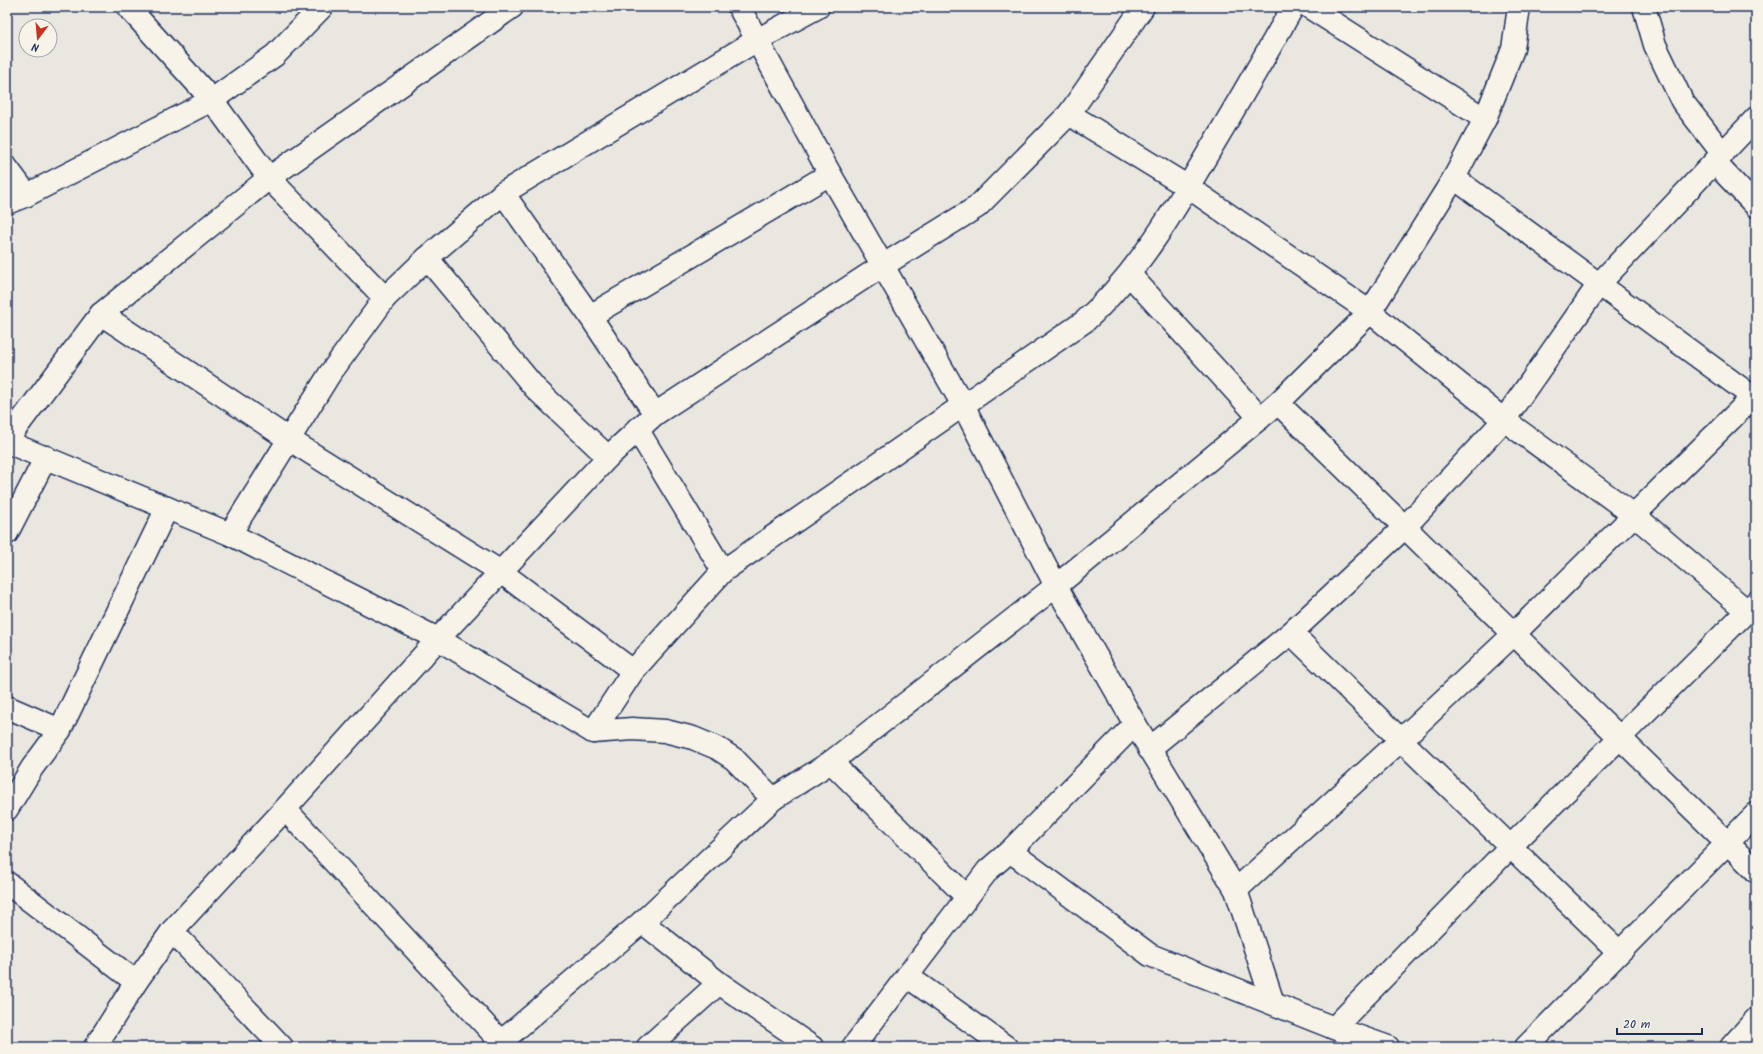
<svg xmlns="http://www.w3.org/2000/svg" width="1763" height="1054" font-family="Kalam,sans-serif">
  <rect width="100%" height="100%" fill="#eae7e0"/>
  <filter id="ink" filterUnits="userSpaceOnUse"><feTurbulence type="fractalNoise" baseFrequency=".025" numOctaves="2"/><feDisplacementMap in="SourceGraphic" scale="8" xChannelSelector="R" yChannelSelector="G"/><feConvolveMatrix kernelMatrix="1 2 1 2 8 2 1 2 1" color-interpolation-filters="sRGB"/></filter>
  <g filter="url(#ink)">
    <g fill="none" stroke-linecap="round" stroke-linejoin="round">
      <defs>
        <g id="minor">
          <path d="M 128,7 L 212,100 L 269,178 L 385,298"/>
          <path d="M 739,7 L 830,174 L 963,405 L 1056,586 L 1135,724 L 1236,890 L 1273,1003"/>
          <path d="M 1309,7 L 1485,119"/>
          <path d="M 1644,7 L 1655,45 L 1682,101 L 1723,154"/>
          <path d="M 1069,114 L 1188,187 L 1370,312 L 1504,420 L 1634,515 L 1747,611"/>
          <path d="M 1715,163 L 1756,206"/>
          <path d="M 7,168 L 27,195"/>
          <path d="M 1454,178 L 1753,397"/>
          <path d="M 503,193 L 590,316 L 655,414"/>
          <path d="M 7,203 L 27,195 L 212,100 L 275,55 L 322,7"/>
          <path d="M 427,258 L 535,388 L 608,457"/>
          <path d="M 1130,275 L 1260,418"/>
          <path d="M 101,314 L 290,440 L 501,572 L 633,671"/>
          <path d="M 590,316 L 830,174"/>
          <path d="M 1278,403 L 1756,871"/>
          <path d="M 637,429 L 723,571"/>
          <path d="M 7,440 L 101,314 L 269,178 L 512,7"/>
          <path d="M 7,442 L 230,534 L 438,639 L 593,732 L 632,729 L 665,731 L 693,738 L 717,748 L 734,759 L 773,799"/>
          <path d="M 7,533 L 46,457"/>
          <path d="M 230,534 L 329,375 L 385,298 L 427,258 L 503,193 L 757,40 L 818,7"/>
          <path d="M 1291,633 L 1619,952"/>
          <path d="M 7,707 L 60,730"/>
          <path d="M 593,732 L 633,671 L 723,571 L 1085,321 C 1139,272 1177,206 1214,143 C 1241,98 1267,52 1293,7"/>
          <path d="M 1149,749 L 1291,633 L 1405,527 L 1504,420 L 1599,284 L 1756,118"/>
          <path d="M 831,762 L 967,897"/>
          <path d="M 7,809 L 32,768 L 60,730 L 167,508"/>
          <path d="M 285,809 L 501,1042"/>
          <path d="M 1010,851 L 1150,955 L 1334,1028 L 1388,1047"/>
          <path d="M 7,883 L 136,982"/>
          <path d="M 1236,890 L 1401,740 L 1514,634 L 1756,394"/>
          <path d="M 642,922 L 719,983 L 812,1047"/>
          <path d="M 172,931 L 282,1047"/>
          <path d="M 907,976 L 1006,1047"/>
          <path d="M 1334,1028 L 1510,847 L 1756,602"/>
          <path d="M 95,1047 L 136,982 L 172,931 L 285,809 L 438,639 L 608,457 L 655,414 L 882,266 L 977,207 L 1069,114 L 1143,7"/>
          <path d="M 495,1047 L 642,922 L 773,799 L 831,762 L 1056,586 L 1278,403 L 1370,312 L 1454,178 L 1485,119 L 1513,49 L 1519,7"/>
          <path d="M 648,1047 L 719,983"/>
          <path d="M 853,1047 L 988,870 L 1010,851 L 1135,724"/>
          <path d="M 1526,1047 L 1756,814"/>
          <path d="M 1731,1047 L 1756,1019"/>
        </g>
      </defs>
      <!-- minor casing -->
      <use href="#minor" stroke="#1b2f5e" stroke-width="25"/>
      <!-- minor -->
      <use href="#minor" stroke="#f7f3e8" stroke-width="22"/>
    </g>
  </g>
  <!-- margin -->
  <rect width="1763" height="1054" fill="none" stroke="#f7f3e8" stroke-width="24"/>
  <rect x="12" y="12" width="1739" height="1030" fill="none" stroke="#1b2f5e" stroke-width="1.5" filter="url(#ink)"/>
  <!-- north arrow -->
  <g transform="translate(38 38) rotate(196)"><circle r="19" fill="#f7f3e8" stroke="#9fa5b1"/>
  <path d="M0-3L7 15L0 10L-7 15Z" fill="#c8321e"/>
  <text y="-6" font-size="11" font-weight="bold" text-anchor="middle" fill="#1b2f5e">N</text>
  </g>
  <!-- scale -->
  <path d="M1617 1028v6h85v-6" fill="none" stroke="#1b2f5e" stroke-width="2"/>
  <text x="1623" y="1028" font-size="12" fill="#1b2f5e" stroke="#f7f3e8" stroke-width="3" paint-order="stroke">20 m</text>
</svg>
